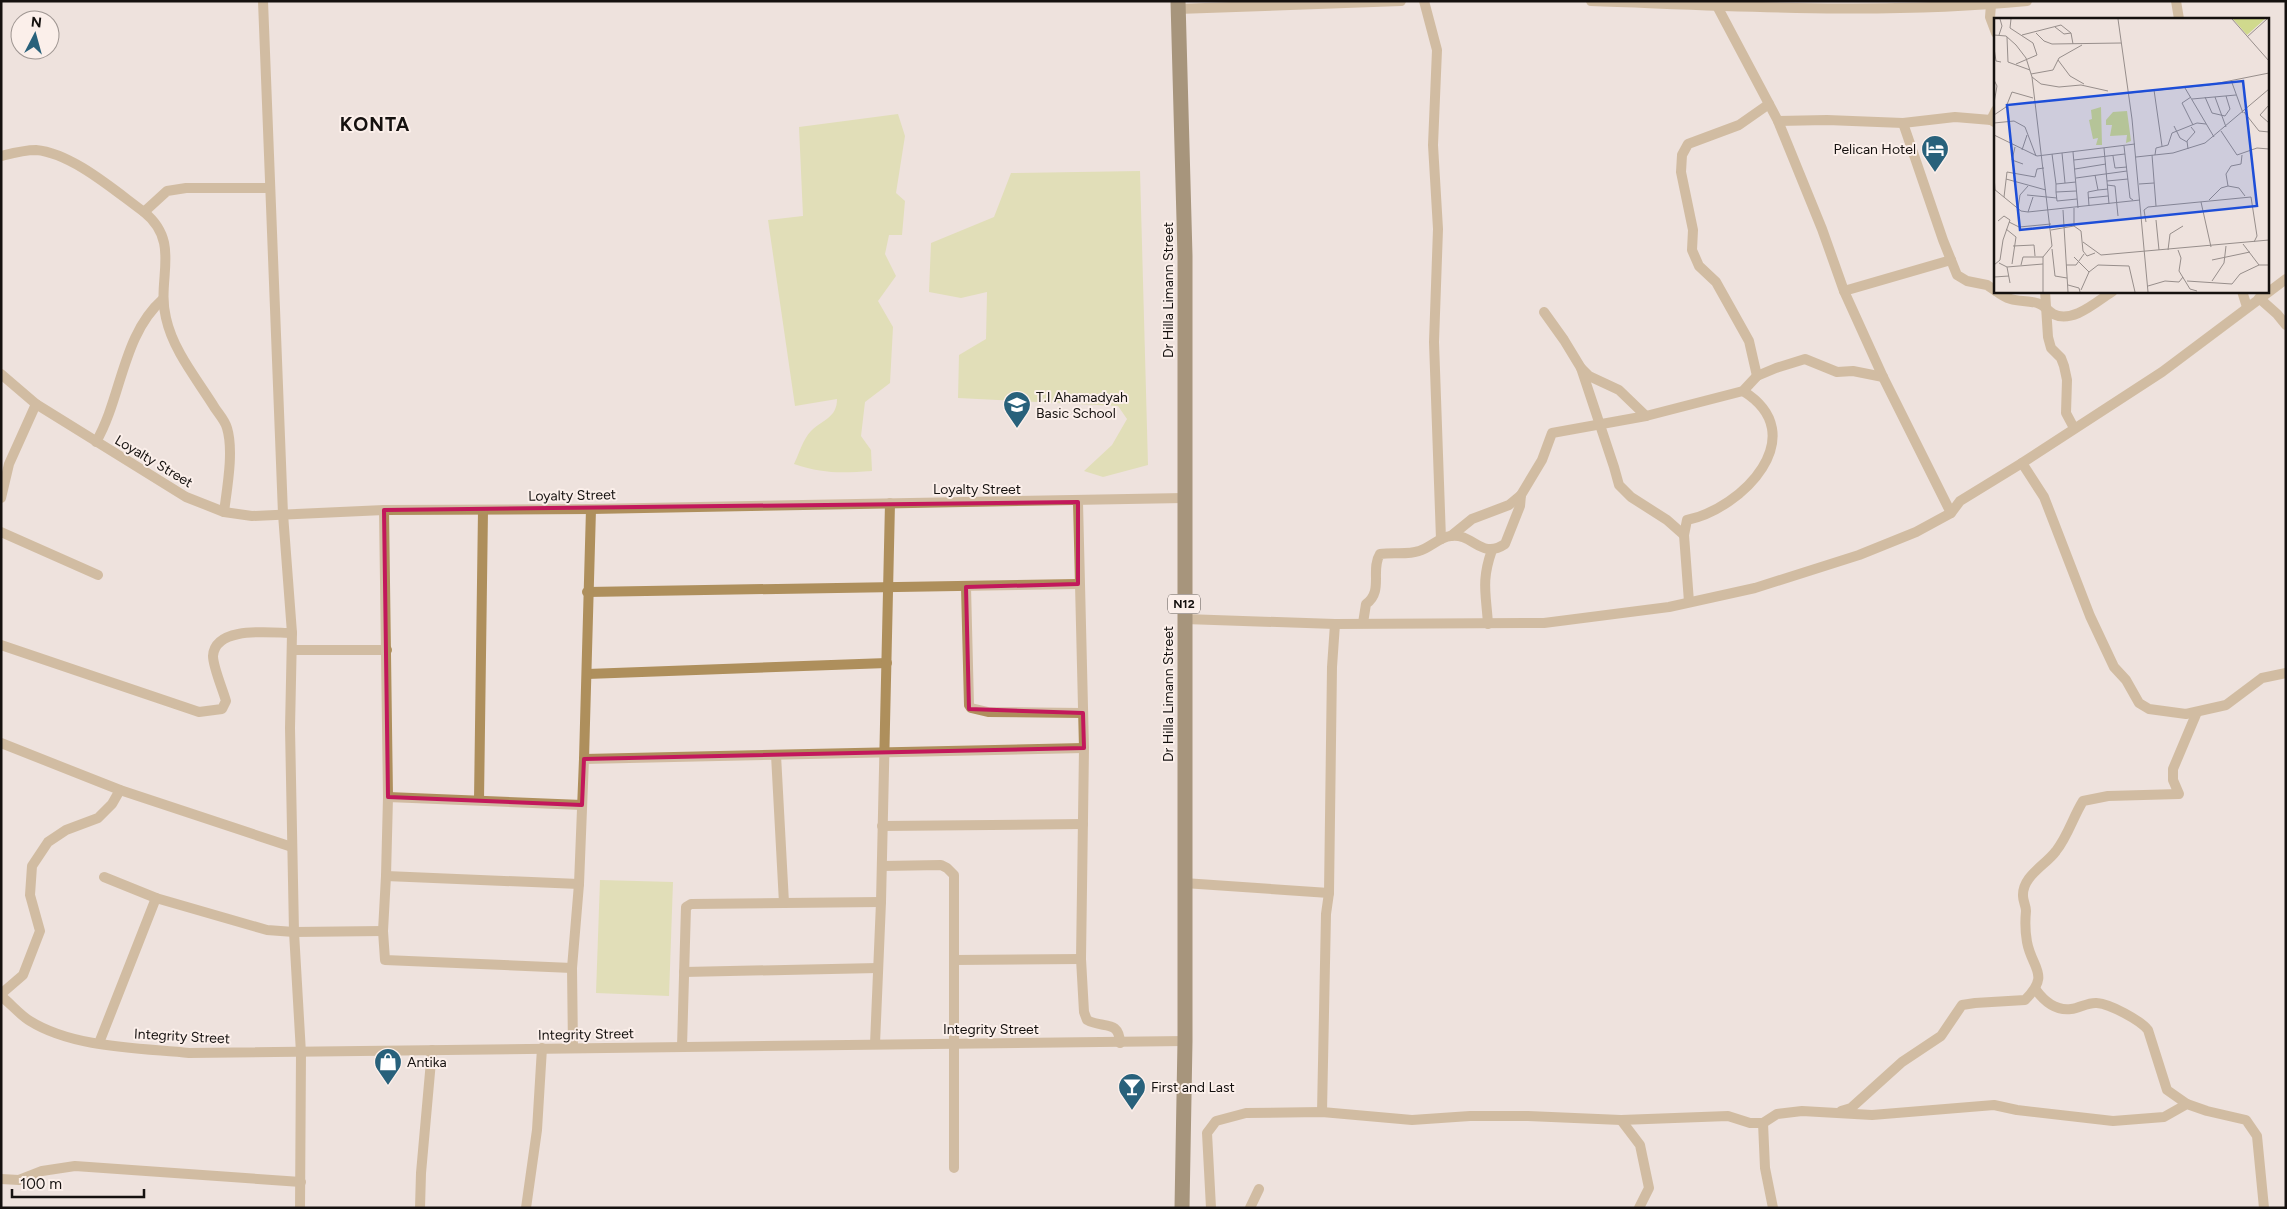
<svg xmlns="http://www.w3.org/2000/svg" width="2287" height="1209" font-family="Figtree,sans-serif">
  <rect width="100%" height="100%" fill="#eee2dd"/>
  <!-- green -->
  <g fill="#d0d98d">
    <path d="M 898,114 L 905,136 L 896,193 L 905,201 L 902,235 L 889,235 L 885,254 L 896,276 L 878,301 L 893,327 L 890,383 L 865,402 L 861,436 L 871,450 L 872,471 C 841,473 824,474 794,464 C 799,454 803,439 811,431 C 822,420 837,418 837,399 L 795,406 L 768,220 L 803,216 L 799,127 Z"/>
    <path d="M 1140,171 L 1148,465 L 1103,477 L 1084,471 L 1112,445 L 1127,419 L 1118,406 L 958,398 L 959,355 L 986,339 L 987,292 L 961,298 L 929,292 L 931,243 L 994,217 L 1011,173 Z"/>
    <path d="M 600,880 L 673,882 L 669,996 L 596,993 Z"/>
  </g>
  <g fill="none" stroke-linecap="round" stroke-linejoin="round">
    <!-- minor -->
    <g stroke="#ae8f5c" stroke-width="10">
      <path d="M 263,1 L 283,514 L 292,633 L 290,728 L 294,932 L 301,1053 L 300,1208"/>
      <path d="M 1424,1 L 1437,50 L 1433,145 L 1438,229 L 1434,342 L 1441,539"/>
      <path d="M 1591,1 C 1736,6 1882,15 2027,1"/>
      <path d="M 2176,1 L 2179,19"/>
      <path d="M 1991,5 L 1990,17 L 1996,33"/>
      <path d="M 1717,6 L 1778,121 L 1822,229 L 1844,291 L 1883,377 L 1951,513"/>
      <path d="M 1178,9 L 1401,1"/>
      <path d="M 1991,120 L 1996,110"/>
      <path d="M 1778,121 L 1827,120 L 1903,123 L 1955,117 L 1991,120 L 1996,123"/>
      <path d="M 1903,123 L 1943,240 L 1957,275 L 1967,281 L 1987,285 L 1996,291"/>
      <path d="M 1,156 C 13,153 24,150 36,150 C 72,153 115,191 144,212 C 182,243 156,278 166,318 C 173,350 196,378 213,405 C 217,412 225,420 227,428 C 234,451 227,488 224,512"/>
      <path d="M 144,212 L 167,191 L 186,188 L 270,188"/>
      <path d="M 1844,291 L 1951,260"/>
      <path d="M 1996,291 C 2013,304 2020,299 2037,303 C 2044,305 2047,310 2053,314 C 2073,324 2097,301 2113,291"/>
      <path d="M 2045,291 L 2048,337 L 2051,348 L 2061,358 L 2064,366 L 2067,380 L 2066,413 L 2074,428"/>
      <path d="M 2242,291 L 2247,307"/>
      <path d="M 2259,298 L 2277,314 L 2286,325"/>
      <path d="M 1544,312 L 1564,340 L 1581,368 L 1589,376 L 1619,390 L 1646,416"/>
      <path d="M 1581,368 L 1614,467 L 1619,485 L 1631,497 L 1667,520 L 1684,535"/>
      <path d="M 1,374 L 36,404 L 186,497 L 224,512 L 252,516 L 384,510 L 591,509 L 1184,498"/>
      <path d="M 1757,376 L 1749,341 L 1716,282 L 1699,266 L 1692,250 L 1693,230 L 1681,172 L 1682,155 L 1688,144 L 1739,125 L 1769,104"/>
      <path d="M 96,442 C 122,397 122,335 163,299"/>
      <path d="M 2022,463 L 2044,497 L 2090,616 L 2114,667 L 2126,680 L 2139,703 L 2149,709 L 2186,714 L 2226,705 L 2262,678 L 2286,673"/>
      <path d="M 1,498 L 9,464 L 36,404"/>
      <path d="M 1078,502 L 1084,748 L 1081,959 L 1084,1012 L 1087,1020 C 1103,1029 1119,1019 1120,1043"/>
      <path d="M 384,510 L 388,797"/>
      <path d="M 1,532 L 98,575"/>
      <path d="M 1451,536 L 1472,519 L 1509,505 L 1521,495"/>
      <path d="M 966,587 L 969,705 L 971,708 L 988,712 L 1083,713"/>
      <path d="M 587,592 L 1078,584"/>
      <path d="M 1689,602 L 1684,535 L 1687,520 C 1742,509 1814,435 1743,391"/>
      <path d="M 1185,619 L 1335,624 L 1544,623 L 1669,607 L 1755,588 L 1859,555 L 1916,532 L 1951,513 L 1960,501 L 2022,463 L 2162,372 L 2286,279"/>
      <path d="M 1363,623 L 1366,604 C 1384,591 1370,570 1380,554 C 1393,552 1408,555 1419,551 C 1430,548 1439,537 1451,536 C 1473,533 1481,560 1505,544 L 1520,506 L 1521,495 L 1542,460 L 1552,433 L 1646,416 L 1743,391 L 1757,376 L 1776,368 L 1805,359 L 1837,372 L 1853,371 L 1883,377"/>
      <path d="M 1488,624 C 1486,593 1481,581 1492,550"/>
      <path d="M 1,645 L 199,712 L 222,709 L 226,701 C 223,690 213,667 213,656 C 215,625 272,633 292,633"/>
      <path d="M 292,650 L 387,650"/>
      <path d="M 587,674 L 887,663"/>
      <path d="M 1,743 L 120,790 L 292,847"/>
      <path d="M 776,755 L 784,903 L 881,902"/>
      <path d="M 584,759 L 1084,748"/>
      <path d="M 479,800 L 483,510"/>
      <path d="M 882,826 L 1083,824"/>
      <path d="M 882,866 L 941,865 L 947,868 L 954,875 L 954,1168"/>
      <path d="M 386,876 L 388,797 L 582,805"/>
      <path d="M 104,877 L 156,898 L 267,930 L 294,932 L 383,931"/>
      <path d="M 1184,883 L 1329,893"/>
      <path d="M 954,960 L 1081,959"/>
      <path d="M 572,968 L 385,960 L 383,931 L 386,876 L 579,884"/>
      <path d="M 684,972 L 878,968"/>
      <path d="M 2036,990 C 2044,1001 2055,1011 2071,1009 C 2080,1008 2088,1002 2097,1003 C 2110,1004 2140,1020 2148,1030 L 2167,1090 L 2187,1104"/>
      <path d="M 1,994 L 23,975 L 40,931 L 30,895 L 32,866 L 48,842 L 66,830 L 98,818 L 112,804 L 120,790"/>
      <path d="M 1,996 C 11,1004 20,1015 30,1021 C 73,1048 140,1048 189,1053 L 1185,1041"/>
      <path d="M 99,1043 L 156,898"/>
      <path d="M 875,1044 L 881,902 L 890,503"/>
      <path d="M 682,1047 L 686,907 L 691,904 L 784,903"/>
      <path d="M 573,1048 L 572,968 L 579,884 L 584,759 L 591,509"/>
      <path d="M 1841,1111 L 1851,1108 L 1902,1062 L 1941,1036 L 1962,1005 L 1975,1003 L 2025,1000 C 2051,974 2032,969 2027,942 C 2025,931 2025,921 2026,911 C 2026,906 2023,901 2023,896 C 2022,876 2046,865 2056,851 C 2068,836 2073,817 2083,801 L 2108,796 L 2179,794 L 2173,780 L 2173,769 L 2197,712"/>
      <path d="M 1322,1112 L 1326,914 L 1329,893 L 1332,667 L 1335,624"/>
      <path d="M 1621,1120 L 1640,1145 L 1649,1188 L 1639,1208"/>
      <path d="M 1763,1123 L 1765,1168 L 1773,1208"/>
      <path d="M 1,1179 L 19,1180 L 42,1171 L 75,1166 L 301,1182"/>
      <path d="M 420,1208 L 421,1173 L 432,1050"/>
      <path d="M 526,1208 L 537,1130 L 542,1048"/>
      <path d="M 1211,1208 L 1207,1133 L 1216,1121 L 1246,1113 L 1322,1112 L 1412,1120 L 1470,1116 L 1528,1116 L 1621,1120 L 1728,1116 L 1750,1123 L 1763,1123 L 1777,1114 L 1802,1111 L 1872,1115 L 1994,1105 L 2017,1110 L 2113,1121 L 2164,1117 L 2187,1104 L 2207,1111 L 2246,1120 L 2257,1136 L 2264,1208"/>
      <path d="M 1250,1208 L 1259,1189"/>
    </g>
    <!-- highway -->
    <path stroke="#503808" stroke-width="15" d="M 1178,1 L 1185,256 L 1185,1041 L 1182,1208"/>
  </g>
  <!-- marked area -->
  <path d="M0 0H2287V1209H0ZM 1078,502 L 1078,584 L 966,587 L 969,709 L 1083,713 L 1084,748 L 584,759 L 582,805 L 388,797 L 384,510 Z" fill="#eee2dd" fill-opacity=".55" fill-rule="evenodd"/>
  <path fill="none" stroke="#c2185b" stroke-width="4" stroke-linejoin="round" d="M 1078,502 L 1078,584 L 966,587 L 969,709 L 1083,713 L 1084,748 L 584,759 L 582,805 L 388,797 L 384,510 Z"/>
  <!-- icons -->
  <defs>
    <symbol id="hotel-pin" viewBox="-11 -11 22 30"><path d="M0 17L-7.5 6A9.5 9.5 0 1 1 7.5 6Z" fill="#28617b" stroke="#fbefea"/><path d="M-6-4.5h1.5V1H6V5H4.5V3h-9V5H-6ZM-4 0a1.8 1.8 0 1 1 3.6 0ZM.5 0V-2.5h3Q6-2.5 6 0Z" fill="#fff"/></symbol>
    <symbol id="school-pin" viewBox="-11 -11 22 30"><path d="M0 17L-7.5 6A9.5 9.5 0 1 1 7.5 6Z" fill="#28617b" stroke="#fbefea"/><path d="M0-5L7-2L0 1L-7-2ZM-4 1L0 2.5L4 1V4Q0 6-4 4Z" fill="#fff"/></symbol>
    <symbol id="shop-pin" viewBox="-11 -11 22 30"><path d="M0 17L-7.5 6A9.5 9.5 0 1 1 7.5 6Z" fill="#28617b" stroke="#fbefea"/><path d="M-5-2.5h2.3a2.7 3.5 0 0 1 5.4 0H5L5.5 6h-11ZM-1.5-2.5h3a1.5 2.3 0 0 0-3 0Z" fill="#fff"/></symbol>
    <symbol id="bar-pin" viewBox="-11 -11 22 30"><path d="M0 17L-7.5 6A9.5 9.5 0 1 1 7.5 6Z" fill="#28617b" stroke="#fbefea"/><path d="M-6-5H6L.8 .8V4.5H3.5V6h-7V4.5H-.8V.8Z" fill="#fff"/></symbol>
  </defs>
  <g fill-rule="evenodd">
    <use href="#hotel-pin" x="1919" y="133" width="32" height="43"/>
    <use href="#school-pin" x="1001" y="389" width="32" height="43"/>
    <use href="#shop-pin" x="372" y="1046" width="32" height="43"/>
    <use href="#bar-pin" x="1116" y="1071" width="32" height="43"/>
  </g>
  <g text-anchor="middle" stroke-width="4" stroke-linejoin="round" paint-order="stroke">
    <!-- shield labels -->
    <rect fill="#fbefea" stroke="#5a5451" stroke-width="1" x="1168" y="594.5" width="32" height="19" rx="4"/>
    <g font-size="12" font-weight="bold" fill="#15110f">
      <text x="1184" y="608">N12</text>
    </g>
    <!-- poi labels -->
    <g font-size="14" fill="#15110f" stroke="#fbefea" text-anchor="start">
      <text x="1916" y="154" text-anchor="end">Pelican Hotel</text>
      <text x="1036" y="402">T.I Ahamadyah<tspan x="1036" dy="16">Basic School</tspan></text>
      <text x="407" y="1067">Antika</text>
      <text x="1151" y="1092">First and Last</text>
    </g>
    <!-- street labels -->
    <g font-size="14" fill="#15110f" stroke="#fbefea">
      <text transform="translate(1168 290) rotate(-90)" y="5">Dr Hilla Limann Street</text>
      <text transform="translate(154 461) rotate(31)" y="5">Loyalty Street</text>
      <text x="977" y="494">Loyalty Street</text>
      <text transform="translate(572 495) rotate(-1)" y="5">Loyalty Street</text>
      <text transform="translate(1168 694) rotate(-90)" y="5">Dr Hilla Limann Street</text>
      <text x="991" y="1034">Integrity Street</text>
      <text transform="translate(586 1034) rotate(-1)" y="5">Integrity Street</text>
      <text transform="translate(182 1036) rotate(3)" y="5">Integrity Street</text>
    </g>
    <!-- district labels -->
    <g font-size="19" font-weight="bold" letter-spacing="1" fill="#15110f" stroke="#fbefea">
      <text x="375" y="131">KONTA</text>
    </g>
  </g>
  <!-- overview -->
  <g transform="translate(1994 18)">
    <rect width="275" height="275" fill="#eee2dd"/>
    <path d="M 239,1 L 271,1 L 253,17 ZM 107,89 L 108,127 L 102,127 L 104,120 L 99,121 L 95,102 L 98,101 L 97,92 ZM 133,93 L 137,123 L 132,125 L 133,117 L 116,118 L 118,107 L 112,107 L 112,102 L 119,94 Z" fill="#d0d98d"/>
    <path fill="none" stroke="#978e8b" stroke-width="1" d="M 17,1 L 16,10 L 39,25 L 43,37 L 22,46M 124,1 L 138,101 L 154,274M 238,1 L 275,43M 61,9 L 70,16 L 77,15 L 79,26M 42,15 L 50,23 L 58,26 L 127,25M 0,17 L 12,18 L 22,27 L 32,40 L 38,59 L 58,228 L 49,239 L 49,274M 5,17 L 8,8 L 6,1M 28,17 L 67,7 L 77,15M 13,19 L 14,44 L 36,52M 253,19 L 273,1M 0,30 L 2,43 L 7,44M 64,42 L 76,58 L 90,66M 37,56 L 59,52 L 65,40 L 88,27M 38,59 L 47,66 L 65,69 L 87,67 L 114,73M 0,62 L 3,68 L 0,85M 237,62 L 249,95M 191,70 L 220,119M 160,72 L 168,128M 135,75 L 215,67 L 275,55M 197,79 L 188,85 L 199,107M 211,79 L 218,95 L 231,98 L 236,91 L 232,78M 221,79 L 232,109M 198,81 L 242,77M 275,87 L 266,97 L 275,105M 250,94 L 265,113 L 275,114M 0,97 L 12,89 L 18,74 L 39,80M 0,105 L 20,103 L 31,109 L 42,138M 180,108 L 186,120 L 193,124M 227,113 L 243,137 L 263,130 L 275,131M 0,117 L 43,138 L 141,126M 130,128 L 136,180 L 139,182M 21,129 L 18,142 L 29,146M 110,130 L 115,186M 194,131 L 193,123 L 201,114 L 197,109M 28,132 L 33,117M 79,134 L 84,190M 68,135 L 71,165M 58,136 L 62,166M 158,137 L 162,188M 161,137 L 162,130 L 174,127 L 178,115 L 203,105 L 212,106M 119,138 L 121,150 L 133,149M 142,139 L 179,135 L 211,125 L 275,71M 80,142 L 131,136M 81,151 L 112,146M 0,157 L 1,172M 101,157 L 104,172 L 114,171M 82,160 L 133,153M 12,161 L 52,172M 113,163 L 134,161M 145,166 L 160,165M 113,167 L 121,168 L 124,198M 234,168 L 245,170 L 251,178M 0,171 L 27,193 L 34,194 L 146,182M 82,173 L 62,174 L 63,183 L 83,181M 62,174 L 62,166 L 82,164M 33,177 L 63,180M 10,179 L 13,154 L 41,159 L 43,151 L 50,150M 94,180 L 114,178M 215,182 L 227,170 L 234,168 L 232,156 L 237,148 L 247,146 L 248,137M 207,184 L 217,229M 95,188 L 94,174 L 104,172M 24,190 L 26,177 L 34,168M 80,190 L 80,208 L 87,213 L 89,233 L 93,238 L 101,235M 69,192 L 74,274M 34,194 L 39,179M 162,202 L 165,232M 15,204 L 25,209 L 57,206M 152,204 L 150,192 L 154,189 L 257,179 L 263,218 L 260,224M 12,211 L 22,219 L 18,246M 57,212 L 80,208M 89,224 L 107,237 L 275,222M 249,226 L 265,247M 19,228 L 40,227 L 41,238M 58,231 L 61,258 L 73,260M 174,232 L 176,216 L 189,208M 184,232 L 187,240 L 185,253 L 196,271 L 203,273M 80,239 L 95,254 L 87,272M 218,242 L 256,234M 5,245 L 13,249 L 16,265M 0,247 L 6,242 L 9,222 L 16,202 L 10,198 L 4,203M 27,247 L 29,239 L 49,239M 72,247 L 82,247 L 90,236M 13,249 L 49,246M 95,254 L 104,247 L 135,248 L 141,274M 0,259 L 15,258M 193,263 L 238,266 L 246,256 L 265,247 L 275,247M 218,263 L 230,245 L 232,228M 74,267 L 85,270 L 86,274M 154,268 L 171,263 L 185,264 L 189,259"/>
    <path fill="#1d4ed8" fill-opacity="0.15" stroke="#1d4ed8" stroke-width="2.5" d="M 249,63 L 263,188 L 26,212 L 13,87 Z"/>
    <rect width="275" height="275" fill="none" stroke="#15110f" stroke-width="2.5"/>
  </g>
  <!-- border -->
  <rect width="2287" height="1209" fill="none" stroke="#15110f" stroke-width="5"/>
  <!-- north arrow -->
  <g transform="translate(35 35) rotate(6)"><circle r="24" fill="#fbefea" stroke="#9f9692"/>
  <path d="M0-4L9 19L0 12L-9 19Z" fill="#28617b"/>
  <text y="-8" font-size="14" font-weight="bold" text-anchor="middle" fill="#15110f">N</text>
  </g>
  <!-- scale -->
  <path d="M12 1189v8h132v-8" fill="none" stroke="#15110f" stroke-width="2.5"/>
  <text x="20" y="1189" font-size="15" fill="#15110f" stroke="#fbefea" stroke-width="4" paint-order="stroke">100 m</text>
</svg>
